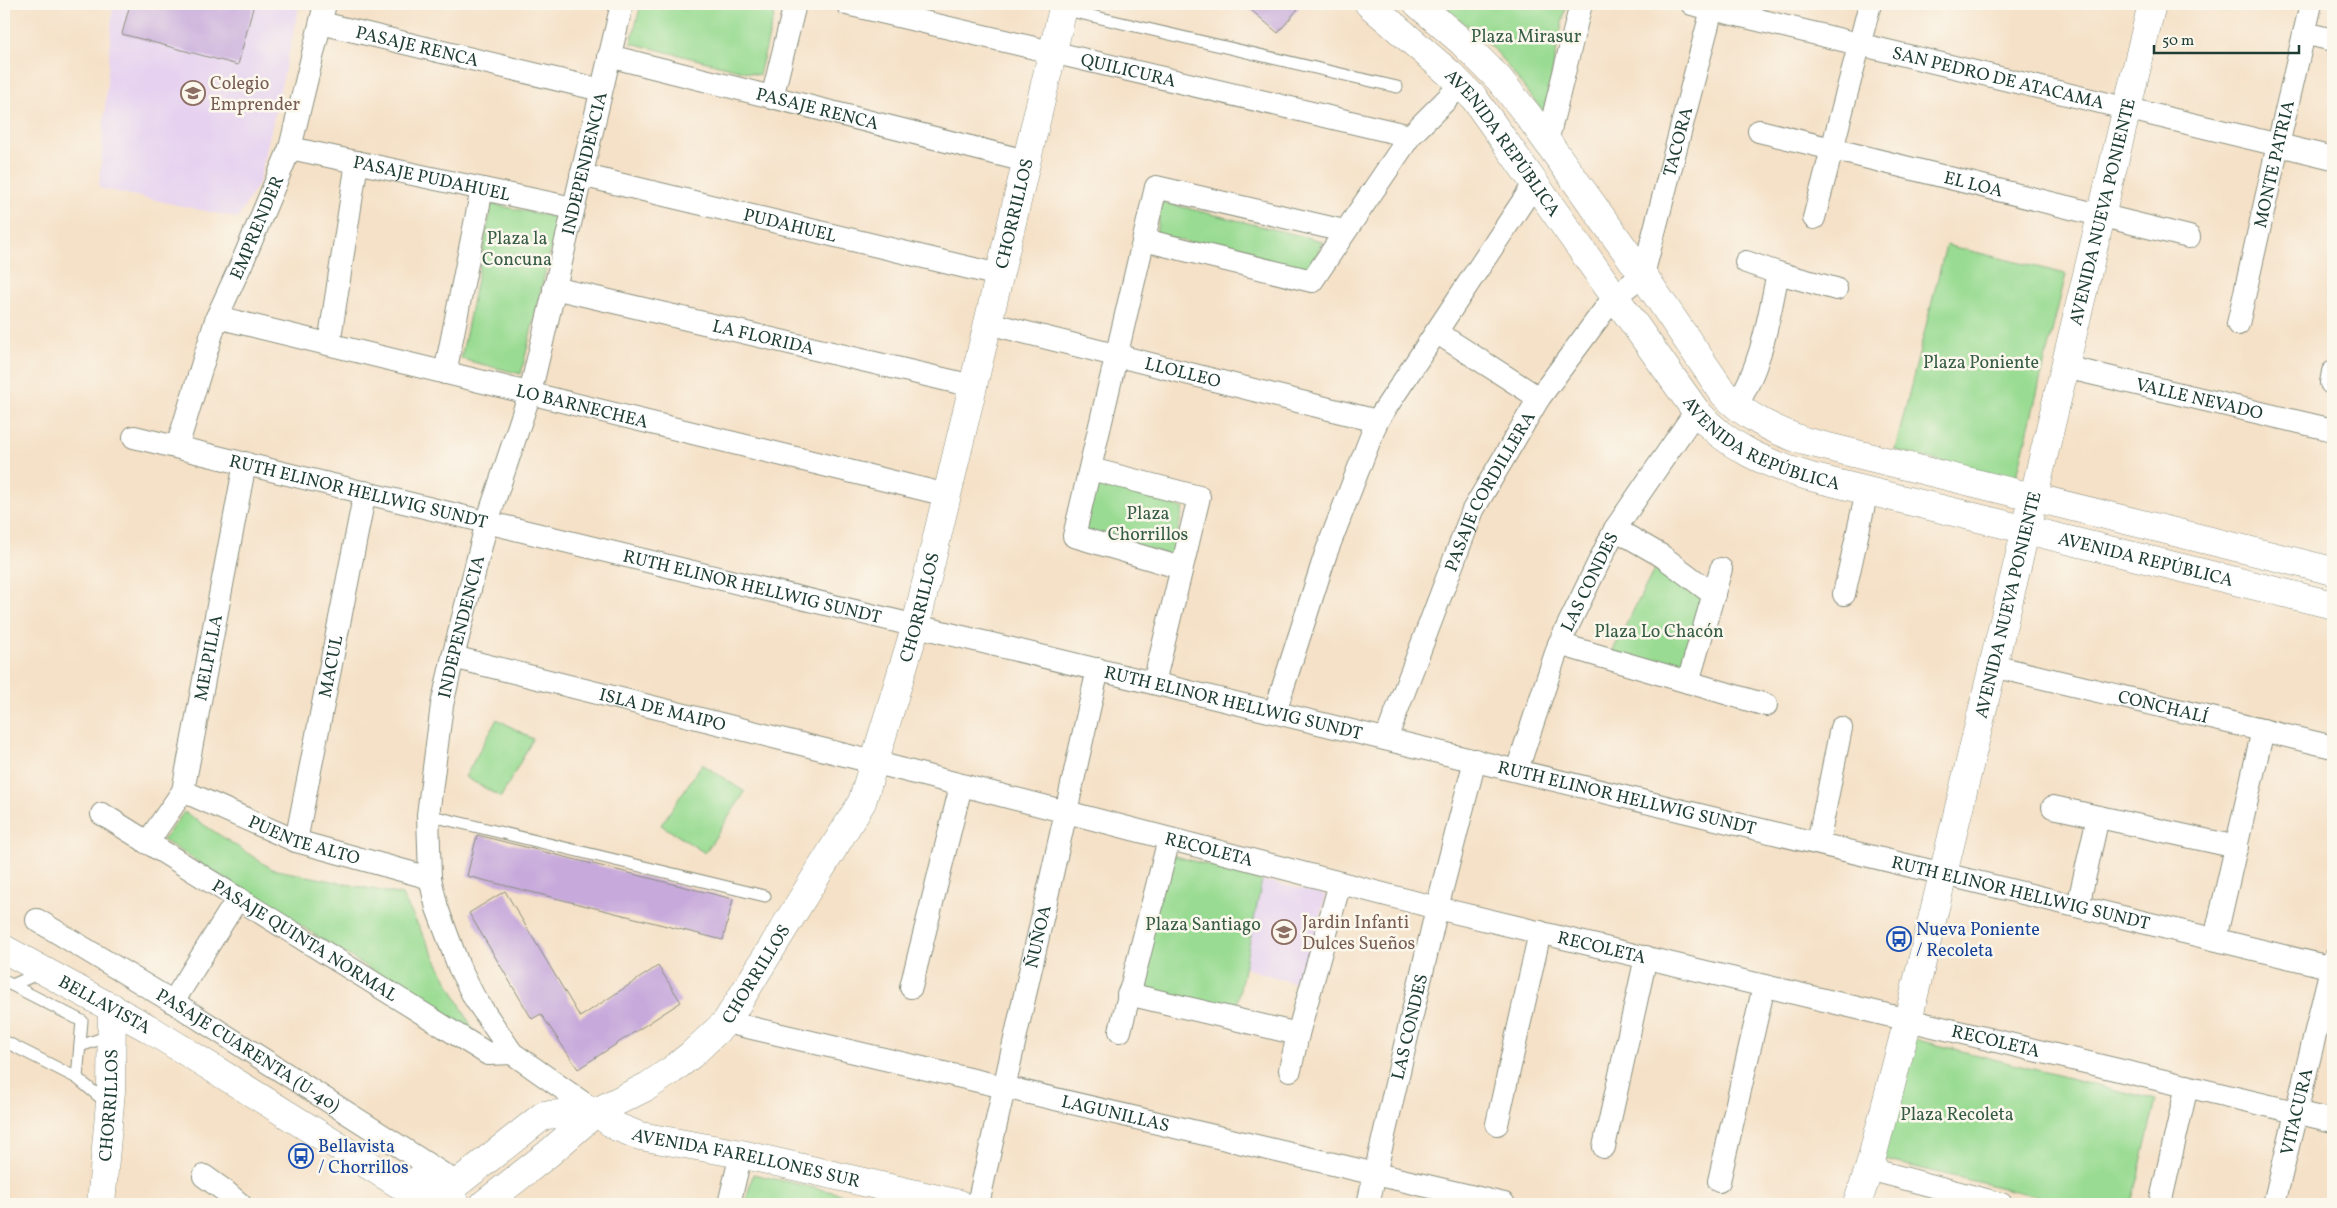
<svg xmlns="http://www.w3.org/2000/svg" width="2337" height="1208" font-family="Vollkorn,serif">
  <rect width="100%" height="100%" fill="#fbf7ec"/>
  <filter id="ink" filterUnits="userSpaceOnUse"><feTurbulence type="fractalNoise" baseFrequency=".02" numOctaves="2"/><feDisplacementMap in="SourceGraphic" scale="10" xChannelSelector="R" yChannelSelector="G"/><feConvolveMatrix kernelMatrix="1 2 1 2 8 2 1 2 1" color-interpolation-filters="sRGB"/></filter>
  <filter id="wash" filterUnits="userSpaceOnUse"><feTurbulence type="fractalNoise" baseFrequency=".0096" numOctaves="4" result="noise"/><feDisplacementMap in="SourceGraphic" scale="20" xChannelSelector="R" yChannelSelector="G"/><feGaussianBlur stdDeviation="1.12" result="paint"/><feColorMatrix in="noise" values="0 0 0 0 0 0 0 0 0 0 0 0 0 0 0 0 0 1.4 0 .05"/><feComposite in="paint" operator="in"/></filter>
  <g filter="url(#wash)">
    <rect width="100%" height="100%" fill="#f5e1c7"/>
    <!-- built -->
    <g fill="#e6d2f0">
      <path d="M 113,4 L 300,4 L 259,182 L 238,218 L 99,188 Z"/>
      <path d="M 1262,880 L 1326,895 L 1304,986 L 1245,968 Z"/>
    </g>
    <!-- green -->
    <g fill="#99db92" stroke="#5c8c63">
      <path d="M 641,4 L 777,4 L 759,75 L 631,43 Z"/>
      <path d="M 1442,4 L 1566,4 L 1544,113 L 1495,50 Z"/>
      <path d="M 1162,202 L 1322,241 L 1310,274 L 1156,234 Z"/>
      <path d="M 492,204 L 558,218 L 521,374 L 461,359 Z"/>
      <path d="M 1946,245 L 2066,274 L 2016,480 L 1895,450 Z"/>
      <path d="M 1096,484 L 1183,508 L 1173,556 L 1085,531 Z"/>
      <path d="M 1655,568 L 1702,597 L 1680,672 L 1612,652 Z"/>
      <path d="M 497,719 L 533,739 L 501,797 L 465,777 Z"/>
      <path d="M 702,764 L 745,792 L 705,853 L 661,825 Z"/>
      <path d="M 184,812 L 272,869 L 402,895 L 476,1035 L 163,840 Z"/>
      <path d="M 1168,854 L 1262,880 L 1236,1009 L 1140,988 Z"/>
      <path d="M 1910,1038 L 2156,1100 L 2131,1204 L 2070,1204 L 1881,1159 Z"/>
      <path d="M 753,1174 L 886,1204 L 745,1204 Z"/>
    </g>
    <g id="blocks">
      <!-- building -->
      <g fill="#c7aadb">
        <path d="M 130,4 L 254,4 L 238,65 L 122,34 Z"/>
        <path d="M 1244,4 L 1302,4 L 1278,33 Z"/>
        <path d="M 477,835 L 733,899 L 723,940 L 467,876 Z"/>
        <path d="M 505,891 L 580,1017 L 658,966 L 681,1002 L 578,1069 L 541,1014 L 532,1019 L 469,913 Z"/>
      </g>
    </g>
  </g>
  <g filter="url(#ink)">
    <use href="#blocks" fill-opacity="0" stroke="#8a8f7e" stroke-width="1"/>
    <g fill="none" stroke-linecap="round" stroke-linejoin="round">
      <defs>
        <g id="service">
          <path d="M 1062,9 L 1397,87"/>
          <path d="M 428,815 L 765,896"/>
          <path d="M 4,981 L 82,1021 L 77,1078 L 4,1041"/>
          <path d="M 12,985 L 42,972"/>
          <path d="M 80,1046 L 112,1035"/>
          <path d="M 77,1078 L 108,1104"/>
        </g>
        <g id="minor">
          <path id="s1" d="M 847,4 L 1410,136"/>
          <path id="s2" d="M 1692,4 L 2333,158"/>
          <path id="s3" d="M 321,23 L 601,90"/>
          <path d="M 2304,33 L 2333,40"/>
          <path id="s4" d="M 609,56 L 1026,161"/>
          <path d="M 772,98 L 795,4"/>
          <path id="s5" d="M 1759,131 L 2189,237"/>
          <path d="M 1547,142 L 1581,4"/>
          <path id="s6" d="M 290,148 L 573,208"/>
          <path id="s7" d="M 581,175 L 999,275"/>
          <path d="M 1814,218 L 1870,4"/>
          <path d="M 1144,240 L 1312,281 L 1410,136 L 1461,85"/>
          <path d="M 1746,262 L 1778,273"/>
          <path id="s8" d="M 554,288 L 973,386"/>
          <path id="s9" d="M 217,317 L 947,495"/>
          <path id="s10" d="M 988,323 L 1377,421"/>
          <path id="s11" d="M 2238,324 L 2278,145 L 2311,4"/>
          <path d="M 1436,332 L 1539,398"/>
          <path d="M 329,344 L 357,162"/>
          <path id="s12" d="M 2065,367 L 2333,430"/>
          <path d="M 445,373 L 482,189"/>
          <path d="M 2331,383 L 2333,372"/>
          <path d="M 1736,406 C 1762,365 1768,320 1778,273 L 1836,289"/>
          <path id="s13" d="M 134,437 L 2333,968"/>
          <path id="s14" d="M 177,447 L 217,317 L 244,258 L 290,148 L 325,4"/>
          <path d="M 1091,469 L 1199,497 L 1154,683"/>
          <path d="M 1615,529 L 1662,556 L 1714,595"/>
          <path d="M 1181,568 L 1074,536 L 1156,187 L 1344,231"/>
          <path d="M 1844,594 L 1867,491"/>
          <path d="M 1559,644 L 1766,705"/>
          <path id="s15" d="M 453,657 L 873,762 L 1437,908 L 2333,1121"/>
          <path id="s16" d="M 1993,666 L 2333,747"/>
          <path d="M 1688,682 L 1721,569"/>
          <path d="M 1275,712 L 1326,553 L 1377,421 L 1535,183"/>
          <path id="s17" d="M 1386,739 L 1473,510 L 1539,398 L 1614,297 L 1643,275 L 1712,9"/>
          <path id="s18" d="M 1517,770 L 1559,644 L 1615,529 L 1696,411"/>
          <path id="s19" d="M 183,791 L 296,841 L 430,878"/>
          <path d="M 2053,807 L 2237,847"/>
          <path id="s20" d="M 102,814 L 488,1054 L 512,1053"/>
          <path id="s21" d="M 296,841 L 365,492"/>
          <path id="s22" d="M 147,843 L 183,791 L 245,463"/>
          <path d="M 1818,843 L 1841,728"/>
          <path d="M 2078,906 L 2098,817"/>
          <path id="s23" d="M 37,920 L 173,1002 L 457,1183"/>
          <path d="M 2215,939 L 2263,730"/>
          <path d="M 911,987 L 961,786"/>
          <path d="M 1128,994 L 1298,1034"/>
          <path d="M 173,1002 L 238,898"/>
          <path id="s24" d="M 726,1022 L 1504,1204"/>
          <path d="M 1120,1031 L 1169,839"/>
          <path d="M 1290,1070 L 1298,1034 L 1340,883"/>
          <path id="s25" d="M 596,1112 L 512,1053 L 474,997 L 459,967 L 437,908 L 430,878 L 428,815 L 442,705 L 453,657 L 487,522 L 530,393 L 622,4"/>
          <path d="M 1497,1124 L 1540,932"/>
          <path d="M 1604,1147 L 1646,957"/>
          <path d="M 1869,1169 L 2001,1204"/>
          <path d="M 204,1176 L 225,1191 L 240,1204"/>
          <path d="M 1719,1181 L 1764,986"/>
          <path d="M 729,1204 L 741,1154"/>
          <path id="s26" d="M 978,1204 L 1098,669"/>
          <path id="s27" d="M 1368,1204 L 1437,908 L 1475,760"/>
          <path d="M 2160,1204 L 2187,1086"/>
          <path id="s28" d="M 2274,1204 L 2333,960"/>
        </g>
        <g id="tertiary">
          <path id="s29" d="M 1369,4 L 1450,74 L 1474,98 L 1696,411 C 1727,447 1767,464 1811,477 L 2333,605"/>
          <path d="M 1418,4 L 1463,43 L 1499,79 L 1528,115 L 1643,275 L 1724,394 C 1746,417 1774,430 1804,441 L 2333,571"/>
          <path id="s30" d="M 596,1112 L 617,1127 L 640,1136 L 741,1154 L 959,1204"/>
          <path id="s31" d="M 101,1204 L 111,1091 L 112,1007"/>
          <path d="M 431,1204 L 544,1115 L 596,1112"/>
          <path id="s32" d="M 484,1204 L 548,1154 L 596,1112 L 648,1086 L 672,1070 L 691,1055 L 726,1022 L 862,802 L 916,625 L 1064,4"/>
          <path id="s33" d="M 1857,1204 L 1869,1169 L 1908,1020 L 2152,4"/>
        </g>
        <g id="secondary">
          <path id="s34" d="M 4,949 L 148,1028 L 431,1204"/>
          <path d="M 418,1180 L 456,1204"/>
        </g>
      </defs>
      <!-- service casing -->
      <use href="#service" stroke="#8a8f7e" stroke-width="13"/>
      <!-- minor casing -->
      <use href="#minor" stroke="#8a8f7e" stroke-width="24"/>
      <!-- tertiary casing -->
      <use href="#tertiary" stroke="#8a8f7e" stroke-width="29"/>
      <!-- secondary casing -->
      <use href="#secondary" stroke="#8a8f7e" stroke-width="29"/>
      <!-- service -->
      <use href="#service" stroke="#fff" stroke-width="11"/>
      <!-- minor -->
      <use href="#minor" stroke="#fff" stroke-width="22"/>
      <!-- tertiary -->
      <use href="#tertiary" stroke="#fff" stroke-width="28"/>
      <!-- secondary -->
      <use href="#secondary" stroke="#fff" stroke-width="28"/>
    </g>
  </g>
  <!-- icons -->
  <defs>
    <symbol id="school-ring" viewBox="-11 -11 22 22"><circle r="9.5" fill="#fbf7ec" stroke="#8d6e63" stroke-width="1.5"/><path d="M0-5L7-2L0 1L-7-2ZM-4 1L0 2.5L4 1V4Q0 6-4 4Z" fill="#8d6e63"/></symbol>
    <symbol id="bus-ring" viewBox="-11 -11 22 22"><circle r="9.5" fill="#fbf7ec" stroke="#1a4fb4" stroke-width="1.5"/><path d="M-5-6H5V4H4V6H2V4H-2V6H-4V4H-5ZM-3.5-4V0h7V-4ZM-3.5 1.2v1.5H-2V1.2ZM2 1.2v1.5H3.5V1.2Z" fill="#1a4fb4"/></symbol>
  </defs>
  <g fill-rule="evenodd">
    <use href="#school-ring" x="179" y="79" width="28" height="28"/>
    <use href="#school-ring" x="1270" y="918" width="28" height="28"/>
    <use href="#bus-ring" x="1885" y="925" width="28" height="28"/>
    <use href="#bus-ring" x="287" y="1142" width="28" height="28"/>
  </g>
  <g text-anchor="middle" stroke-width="5" stroke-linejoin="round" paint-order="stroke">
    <!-- park labels -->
    <g font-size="18" fill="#375d47" stroke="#fbf7ec">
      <text x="1526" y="42">Plaza Mirasur</text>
      <text x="517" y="244">Plaza la<tspan x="517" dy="21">Concuna</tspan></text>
      <text x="1981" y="368">Plaza Poniente</text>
      <text x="1148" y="519">Plaza<tspan x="1148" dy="21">Chorrillos</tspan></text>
      <text x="1659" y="637">Plaza Lo Chacón</text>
      <text x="1203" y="930">Plaza Santiago</text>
      <text x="1957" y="1120">Plaza Recoleta</text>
    </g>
    <!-- street labels -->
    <g font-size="18" fill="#1f3d34" stroke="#fbf7ec">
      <text dy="6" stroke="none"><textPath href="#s3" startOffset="99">PASAJE RENCA</textPath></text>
      <text dy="6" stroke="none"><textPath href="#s1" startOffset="289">QUILICURA</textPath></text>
      <text dy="6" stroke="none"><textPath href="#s2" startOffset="315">SAN PEDRO DE ATACAMA</textPath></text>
      <text dy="6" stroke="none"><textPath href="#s4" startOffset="215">PASAJE RENCA</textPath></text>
      <text dy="6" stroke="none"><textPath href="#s17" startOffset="675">TACORA</textPath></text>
      <text dy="6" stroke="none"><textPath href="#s29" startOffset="194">AVENIDA REPÚBLICA</textPath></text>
      <text dy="6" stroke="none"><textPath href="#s25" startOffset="1032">INDEPENDENCIA</textPath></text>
      <text dy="6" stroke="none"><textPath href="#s11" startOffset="164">MONTE PATRIA</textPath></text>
      <text dy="6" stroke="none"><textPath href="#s6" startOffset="145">PASAJE PUDAHUEL</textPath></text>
      <text dy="6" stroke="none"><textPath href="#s5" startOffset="221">EL LOA</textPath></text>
      <text dy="6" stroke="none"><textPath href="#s33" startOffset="1022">AVENIDA NUEVA PONIENTE</textPath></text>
      <text dy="6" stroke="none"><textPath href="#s32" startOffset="1171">CHORRILLOS</textPath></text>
      <text dy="6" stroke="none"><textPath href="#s7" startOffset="215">PUDAHUEL</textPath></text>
      <text dy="6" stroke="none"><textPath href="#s14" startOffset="234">EMPRENDER</textPath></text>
      <text dy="6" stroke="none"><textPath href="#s8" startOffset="215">LA FLORIDA</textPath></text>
      <text dy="6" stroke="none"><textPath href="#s10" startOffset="201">LLOLLEO</textPath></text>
      <text dy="6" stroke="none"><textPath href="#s12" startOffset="138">VALLE NEVADO</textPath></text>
      <text dy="6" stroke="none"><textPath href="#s9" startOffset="376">LO BARNECHEA</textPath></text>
      <text dy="6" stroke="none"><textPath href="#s29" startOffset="599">AVENIDA REPÚBLICA</textPath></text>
      <text dy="6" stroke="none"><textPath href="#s13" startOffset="231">RUTH ELINOR HELLWIG SUNDT</textPath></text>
      <text dy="6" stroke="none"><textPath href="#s17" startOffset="269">PASAJE CORDILLERA</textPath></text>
      <text dy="6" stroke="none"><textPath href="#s29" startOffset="1004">AVENIDA REPÚBLICA</textPath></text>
      <text dy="6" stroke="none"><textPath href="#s18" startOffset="202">LAS CONDES</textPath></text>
      <text dy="6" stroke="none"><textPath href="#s13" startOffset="636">RUTH ELINOR HELLWIG SUNDT</textPath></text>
      <text dy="6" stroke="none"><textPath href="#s33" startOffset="618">AVENIDA NUEVA PONIENTE</textPath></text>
      <text dy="6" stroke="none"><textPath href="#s32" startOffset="766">CHORRILLOS</textPath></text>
      <text dy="6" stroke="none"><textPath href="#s25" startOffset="552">INDEPENDENCIA</textPath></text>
      <text dy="6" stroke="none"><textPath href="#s22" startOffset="199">MELPILLA</textPath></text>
      <text dy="6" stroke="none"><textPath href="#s21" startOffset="178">MACUL</textPath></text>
      <text dy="6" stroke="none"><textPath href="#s13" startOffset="1131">RUTH ELINOR HELLWIG SUNDT</textPath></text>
      <text dy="6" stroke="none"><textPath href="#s16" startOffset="175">CONCHALÍ</textPath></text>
      <text dy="6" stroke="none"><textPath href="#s15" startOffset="216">ISLA DE MAIPO</textPath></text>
      <text dy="6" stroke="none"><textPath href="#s13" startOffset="1536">RUTH ELINOR HELLWIG SUNDT</textPath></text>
      <text dy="6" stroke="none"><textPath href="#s19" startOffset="131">PUENTE ALTO</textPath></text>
      <text dy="6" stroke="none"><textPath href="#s15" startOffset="780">RECOLETA</textPath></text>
      <text dy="6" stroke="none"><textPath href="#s13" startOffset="1941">RUTH ELINOR HELLWIG SUNDT</textPath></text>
      <text dy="6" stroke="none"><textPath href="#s26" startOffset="274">ÑUÑOA</textPath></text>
      <text dy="6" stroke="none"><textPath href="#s20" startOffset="239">PASAJE QUINTA NORMAL</textPath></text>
      <text dy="6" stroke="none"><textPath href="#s15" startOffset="1185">RECOLETA</textPath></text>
      <text dy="6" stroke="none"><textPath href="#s32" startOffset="361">CHORRILLOS</textPath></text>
      <text dy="6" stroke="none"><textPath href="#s34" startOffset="115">BELLAVISTA</textPath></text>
      <text dy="6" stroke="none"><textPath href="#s27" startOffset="182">LAS CONDES</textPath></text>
      <text dy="6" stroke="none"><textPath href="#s15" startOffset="1590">RECOLETA</textPath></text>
      <text dy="6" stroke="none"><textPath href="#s23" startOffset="248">PASAJE CUARENTA (U-40)</textPath></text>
      <text dy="6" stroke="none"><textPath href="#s31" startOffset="99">CHORRILLOS</textPath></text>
      <text dy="6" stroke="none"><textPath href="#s28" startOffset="95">VITACURA</textPath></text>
      <text dy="6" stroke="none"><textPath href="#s24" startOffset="400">LAGUNILLAS</textPath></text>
      <text dy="6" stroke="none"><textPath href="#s30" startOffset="159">AVENIDA FARELLONES SUR</textPath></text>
    </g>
    <!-- education labels -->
    <g font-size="18" fill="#785e54" stroke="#fbf7ec" text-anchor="start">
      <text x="210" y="89">Colegio<tspan x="210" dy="21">Emprender</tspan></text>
      <text x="1302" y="928">Jardin Infanti<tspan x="1302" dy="21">Dulces Sueños</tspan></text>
    </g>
    <!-- transit labels -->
    <g font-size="18" fill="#164399" stroke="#fbf7ec" text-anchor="start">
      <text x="1916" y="935">Nueva Poniente<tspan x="1916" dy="21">/ Recoleta</tspan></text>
      <text x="318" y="1152">Bellavista<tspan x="318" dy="21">/ Chorrillos</tspan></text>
    </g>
  </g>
  <!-- margin -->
  <rect width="2337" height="1208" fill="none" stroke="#fbf7ec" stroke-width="20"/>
  <!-- scale -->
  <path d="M2154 45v8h145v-8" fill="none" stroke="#1f3d34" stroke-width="2.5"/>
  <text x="2162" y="45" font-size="15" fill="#1f3d34" stroke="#fbf7ec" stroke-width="4" paint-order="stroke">50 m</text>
</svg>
